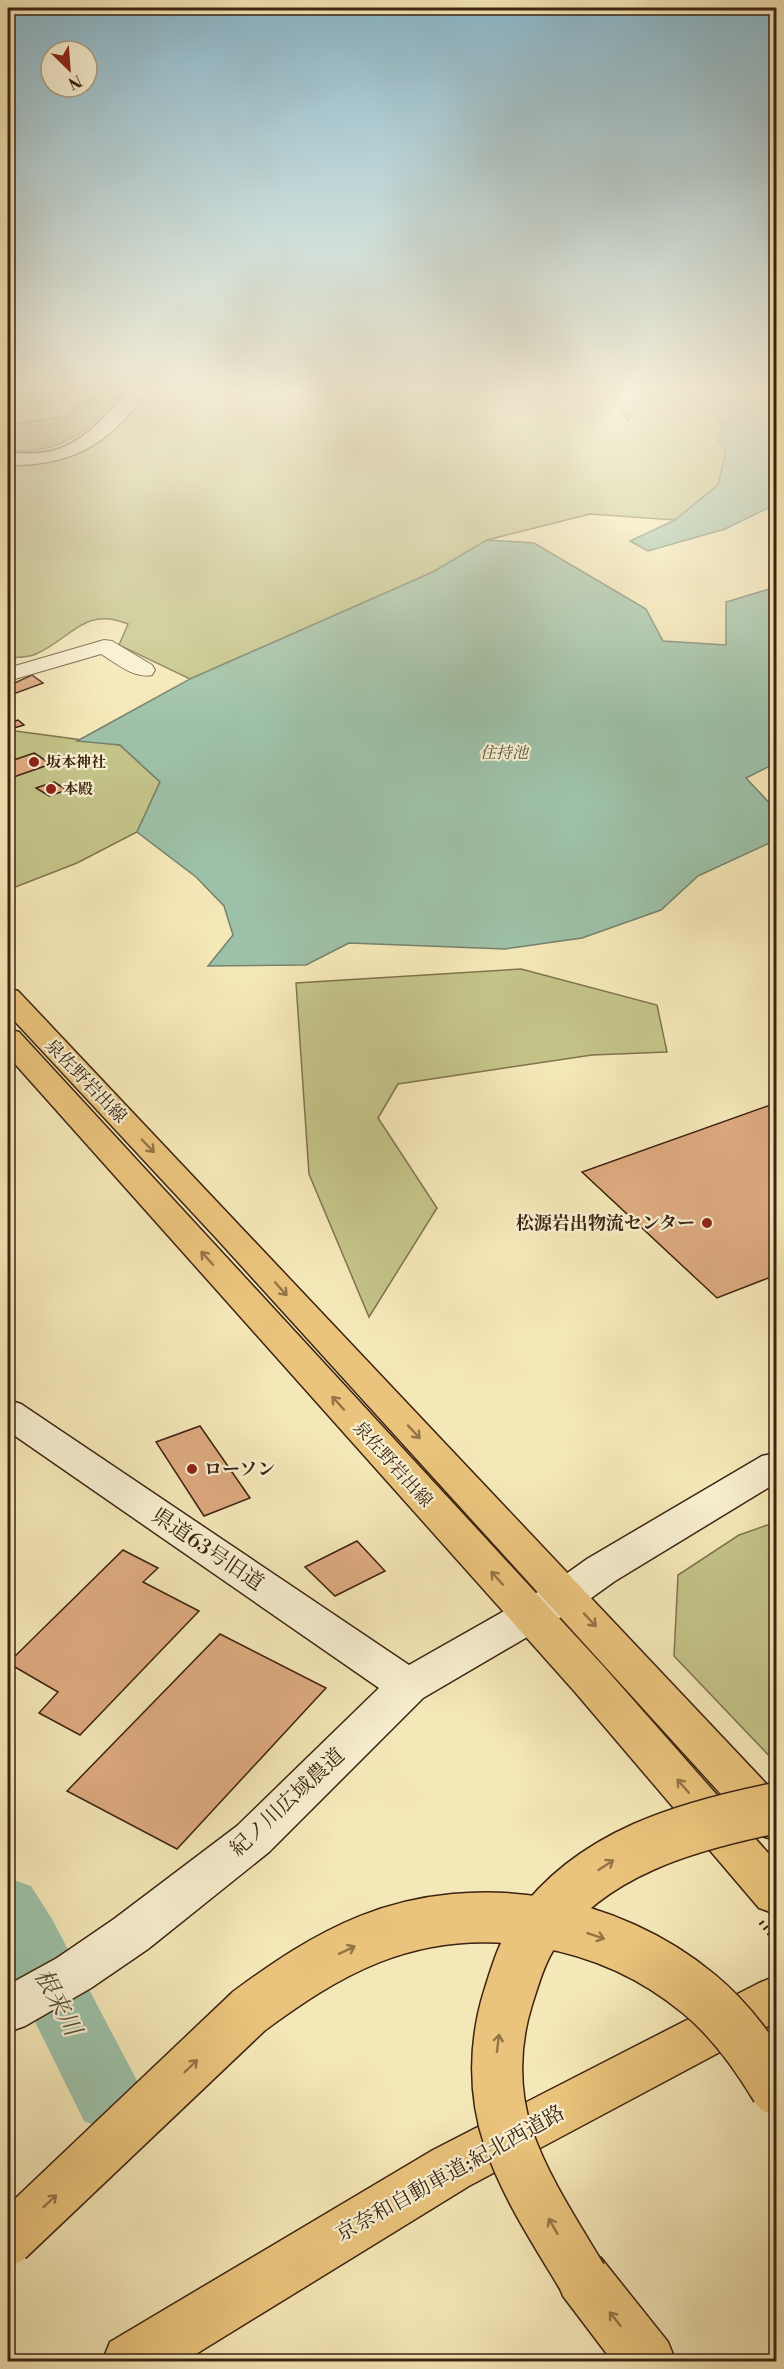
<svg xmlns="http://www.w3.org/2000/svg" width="784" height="2369" font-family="'Libre Bodoni','Noto Serif JP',serif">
  <rect width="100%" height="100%" fill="#f5e8b8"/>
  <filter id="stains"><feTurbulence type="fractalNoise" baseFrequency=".00333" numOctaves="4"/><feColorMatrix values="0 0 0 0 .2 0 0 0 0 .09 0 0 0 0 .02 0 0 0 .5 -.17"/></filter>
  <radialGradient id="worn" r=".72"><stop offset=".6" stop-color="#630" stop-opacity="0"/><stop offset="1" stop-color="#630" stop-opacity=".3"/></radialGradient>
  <!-- green -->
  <g fill="#c4c489" stroke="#80744e" stroke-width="1.5">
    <path d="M 124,391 C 86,432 67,453 8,451 L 8,425 L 68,416 L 77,407 L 100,394 Z"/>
    <path d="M 147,391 L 615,391 L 628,421 C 633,414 639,403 647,399 C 672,385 703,411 725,423 L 726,453 L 718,485 L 675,520 L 590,514 L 487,540 L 433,572 L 190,679 L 119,645 L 128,624 C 84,606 72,638 36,654 C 28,658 16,657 8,658 L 8,466 C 25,462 42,464 59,460 C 96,453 123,418 147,391 Z"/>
    <path d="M 8,730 L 120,745 L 160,782 L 137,832 L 77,863 L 8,890 Z"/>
    <path d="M 521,969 L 657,1005 L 667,1052 L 592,1055 L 398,1084 L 378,1118 L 437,1208 L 369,1317 L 309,1174 L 296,983 Z"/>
    <path d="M 776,1522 L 776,1763 L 674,1656 L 678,1575 L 739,1535 Z"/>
  </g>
  <!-- water -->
  <g fill="#9dc1a8" stroke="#76826c" stroke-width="1.5">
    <path d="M 615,391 L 776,391 L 776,509 L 766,509 L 725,529 L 648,551 L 630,541 L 675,520 L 718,485 L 726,453 L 717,437 L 725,423 C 704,411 671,385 646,399 C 639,403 633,414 627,421 Z"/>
    <path d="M 487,540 L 534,543 L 646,609 L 663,641 L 726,645 L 726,602 L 776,587 L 776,763 L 746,778 L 776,810 L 776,840 L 698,876 L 661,910 L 582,938 L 505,949 L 349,943 L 306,965 L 208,966 L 233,935 L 224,906 L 196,877 L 137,832 L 160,782 L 120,745 L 77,741 L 190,679 L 433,572 Z"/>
  </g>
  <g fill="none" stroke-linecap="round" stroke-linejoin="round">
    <!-- river -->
    <path fill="#9dc1a8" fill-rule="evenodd" d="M 8,1878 L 31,1886 L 52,1919 L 134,2075 L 145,2098 L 134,2121 L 109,2131 L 84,2121 L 8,1967 Z"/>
  </g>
  <!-- building -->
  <g fill="#dfab81" stroke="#3c2312" stroke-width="1.5">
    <path d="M 17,391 L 42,391 L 47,395 L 25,398 Z"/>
    <path d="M 32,675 L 43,683 L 8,696 L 8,686 Z"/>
    <path d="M 18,720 L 24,725 L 8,730 L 8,723 Z"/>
    <path d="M 34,753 L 51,764 L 8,779 L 8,762 Z"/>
    <path d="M 54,782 L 67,790 L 49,796 L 36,788 Z"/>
    <path d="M 776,1103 L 776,1275 L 717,1298 L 582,1172 Z"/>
    <path d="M 200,1426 L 250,1498 L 204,1516 L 156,1442 Z"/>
    <path d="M 357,1541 L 385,1571 L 335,1596 L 305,1567 Z"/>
    <path d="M 123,1550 L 158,1568 L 143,1582 L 199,1611 L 80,1735 L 39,1713 L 58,1692 L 8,1663 Z"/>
    <path d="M 220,1634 L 326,1688 L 177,1849 L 67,1791 Z"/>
  </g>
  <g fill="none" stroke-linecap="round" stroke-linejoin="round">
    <defs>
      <path id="street" d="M 104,640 L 112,641 L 152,665 L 155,670 L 152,675 C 134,679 116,663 101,654 L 8,681 L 8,668 Z"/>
      <g id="secondary">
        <path d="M 128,391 L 147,391 C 110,444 72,466 8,465 L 8,453 C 23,453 40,455 55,450 C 85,442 108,413 128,391 Z"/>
        <path d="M 8,1400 L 21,1404 L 409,1665 L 552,1584 L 587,1559 L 762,1456 L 776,1453 L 776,1483 L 615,1581 L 580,1606 L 423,1698 L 269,1852 L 148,1949 L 91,1988 L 25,2026 L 8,2032 L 8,1985 L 57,1958 L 114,1919 L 237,1826 L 379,1688 L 8,1431 Z"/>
      </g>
      <g id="primary">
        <path d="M 8,988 L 18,991 L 776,1794 L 776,1840 L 758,1835 L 217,1239 L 8,1014 Z"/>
        <path d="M 8,1029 L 19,1032 L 605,1668 L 776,1862 L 776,1914 L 759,1908 L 575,1692 L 8,1056 Z"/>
      </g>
      <g id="highway">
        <path d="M 776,1976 L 776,2022 L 469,2186 L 183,2362 L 102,2362 L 110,2342 L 433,2150 L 759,1983 Z"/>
        <path d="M 582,2250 L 601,2258 L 668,2342 L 676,2362 L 613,2362 L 563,2296 L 555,2277 L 563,2258 Z"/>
      </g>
    </defs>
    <!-- street casing -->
    <use href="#street" stroke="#6a543c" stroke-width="2"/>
    <!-- secondary casing -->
    <use href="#secondary" stroke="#3c2312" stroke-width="3"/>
    <!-- primary casing -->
    <use href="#primary" stroke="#3c2312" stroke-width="3"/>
    <!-- highway casing -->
    <use href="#highway" stroke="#3c2312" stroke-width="3"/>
    <!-- path -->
    <path stroke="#3c2312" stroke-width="6" stroke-dasharray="2 4.5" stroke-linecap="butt" d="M 761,1922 L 776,1941"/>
    <!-- street -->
    <use href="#street" fill="#f8f0d1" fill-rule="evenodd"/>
    <!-- secondary -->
    <use href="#secondary" fill="#f8f0d1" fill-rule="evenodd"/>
    <!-- primary -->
    <use href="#primary" fill="#eac47c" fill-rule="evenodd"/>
    <!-- highway -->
    <use href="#highway" fill="#eac47c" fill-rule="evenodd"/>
    <defs>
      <g id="highway-bridge">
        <path d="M 8,2240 L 249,2011 C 287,1983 325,1957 370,1939 C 479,1896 609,1919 699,1994 C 731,2020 755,2054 776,2089"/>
        <path d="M 582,2277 C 555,2232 525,2187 508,2137 C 493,2092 494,2043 508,1998 C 515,1976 522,1951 536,1931 C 591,1853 687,1826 776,1808"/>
      </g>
    </defs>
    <!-- highway-bridge casing -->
    <use href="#highway-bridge" stroke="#3c2312" stroke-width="53" stroke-linecap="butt"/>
    <!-- highway-bridge -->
    <use href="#highway-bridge" stroke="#eac47c" stroke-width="50"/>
  </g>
  <!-- one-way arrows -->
  <defs><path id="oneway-shaft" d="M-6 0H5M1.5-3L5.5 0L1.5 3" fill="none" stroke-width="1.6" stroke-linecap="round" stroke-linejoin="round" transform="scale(1.5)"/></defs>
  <g stroke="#937447">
    <use href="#oneway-shaft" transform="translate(148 1146) rotate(46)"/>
    <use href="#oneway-shaft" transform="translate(207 1258) rotate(-132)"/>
    <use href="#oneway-shaft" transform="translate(281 1289) rotate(48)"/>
    <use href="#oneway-shaft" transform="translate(338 1403) rotate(-132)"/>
    <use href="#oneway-shaft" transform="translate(414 1432) rotate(47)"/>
    <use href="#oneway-shaft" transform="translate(497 1578) rotate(-132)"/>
    <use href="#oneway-shaft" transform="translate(590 1620) rotate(47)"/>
    <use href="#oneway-shaft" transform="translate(683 1786) rotate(-131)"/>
    <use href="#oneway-shaft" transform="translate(606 1865) rotate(-33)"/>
    <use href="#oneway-shaft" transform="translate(596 1936) rotate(19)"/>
    <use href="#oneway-shaft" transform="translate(347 1950) rotate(-25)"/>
    <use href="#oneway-shaft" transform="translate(498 2043) rotate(-83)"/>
    <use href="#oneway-shaft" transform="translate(191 2066) rotate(-44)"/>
    <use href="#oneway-shaft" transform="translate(50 2201) rotate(-43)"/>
    <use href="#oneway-shaft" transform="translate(553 2226) rotate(-120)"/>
    <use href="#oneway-shaft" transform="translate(615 2319) rotate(-128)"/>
  </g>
  <!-- sky -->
  <linearGradient id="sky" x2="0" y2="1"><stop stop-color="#8ab9ce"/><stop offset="0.54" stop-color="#faf5df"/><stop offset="1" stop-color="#faf5df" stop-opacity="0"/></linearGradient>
  <rect width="784" height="723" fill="url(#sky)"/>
  <!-- markers -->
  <g fill="#8f2418" stroke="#f8f0d1" stroke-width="2">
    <circle cx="34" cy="762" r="6"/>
    <circle cx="51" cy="789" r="6"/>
    <circle cx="707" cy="1223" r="6"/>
    <circle cx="192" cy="1469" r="6"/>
  </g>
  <g text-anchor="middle" stroke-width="4.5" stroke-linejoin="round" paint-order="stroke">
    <!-- far-poi labels -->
    <g font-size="15" font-weight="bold" fill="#3c2312" stroke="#f8f0d1" text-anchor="start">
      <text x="46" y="767">坂本神社</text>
      <text x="63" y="794">本殿</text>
    </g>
    <!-- far-water labels -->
    <g font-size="16" font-style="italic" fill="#59523f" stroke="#f8f0d1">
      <text x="504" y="758">住持池</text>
    </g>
    <!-- street labels -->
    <g font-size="18" fill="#3c2312" stroke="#f8f0d1">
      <text transform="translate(86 1081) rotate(46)" y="6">泉佐野岩出線</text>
      <text transform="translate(393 1464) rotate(48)" y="6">泉佐野岩出線</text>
    </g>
    <!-- poi labels -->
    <g font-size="18" font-weight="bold" fill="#3c2312" stroke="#f8f0d1" text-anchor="end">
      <text x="695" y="1229">松源岩出物流センター</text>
      <text x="204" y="1475" text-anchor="start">ローソン</text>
    </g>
    <!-- near-street labels -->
    <g font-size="21" fill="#3c2312" stroke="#f8f0d1">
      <text transform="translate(208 1549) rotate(34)" y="7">県道63号旧道</text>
      <text transform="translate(287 1802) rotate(-43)" y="7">紀ノ川広域農道</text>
      <text transform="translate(450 2173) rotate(-29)" y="7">京奈和自動車道;紀北西道路</text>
    </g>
    <!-- near-water labels -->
    <g font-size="24" font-style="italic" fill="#59523f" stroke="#f8f0d1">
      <text transform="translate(58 2002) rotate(62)" y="8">根来川</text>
    </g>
  </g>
  <!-- margin -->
  <rect width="784" height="2369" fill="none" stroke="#f5e8b8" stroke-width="30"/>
  <rect x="9" y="9" width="766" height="2351" fill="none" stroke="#3c2312" stroke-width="3"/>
  <rect x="15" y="15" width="754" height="2339" fill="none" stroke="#3c2312" stroke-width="1.5"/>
  <!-- north arrow -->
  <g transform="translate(69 69) rotate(155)"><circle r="28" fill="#f8f0d1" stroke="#ad9e85" stroke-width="1.5"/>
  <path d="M0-4.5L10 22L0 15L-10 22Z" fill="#8f2418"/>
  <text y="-9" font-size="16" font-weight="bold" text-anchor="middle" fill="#3c2312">N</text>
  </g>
  <rect width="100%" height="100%" filter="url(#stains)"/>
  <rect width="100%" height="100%" fill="url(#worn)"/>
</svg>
